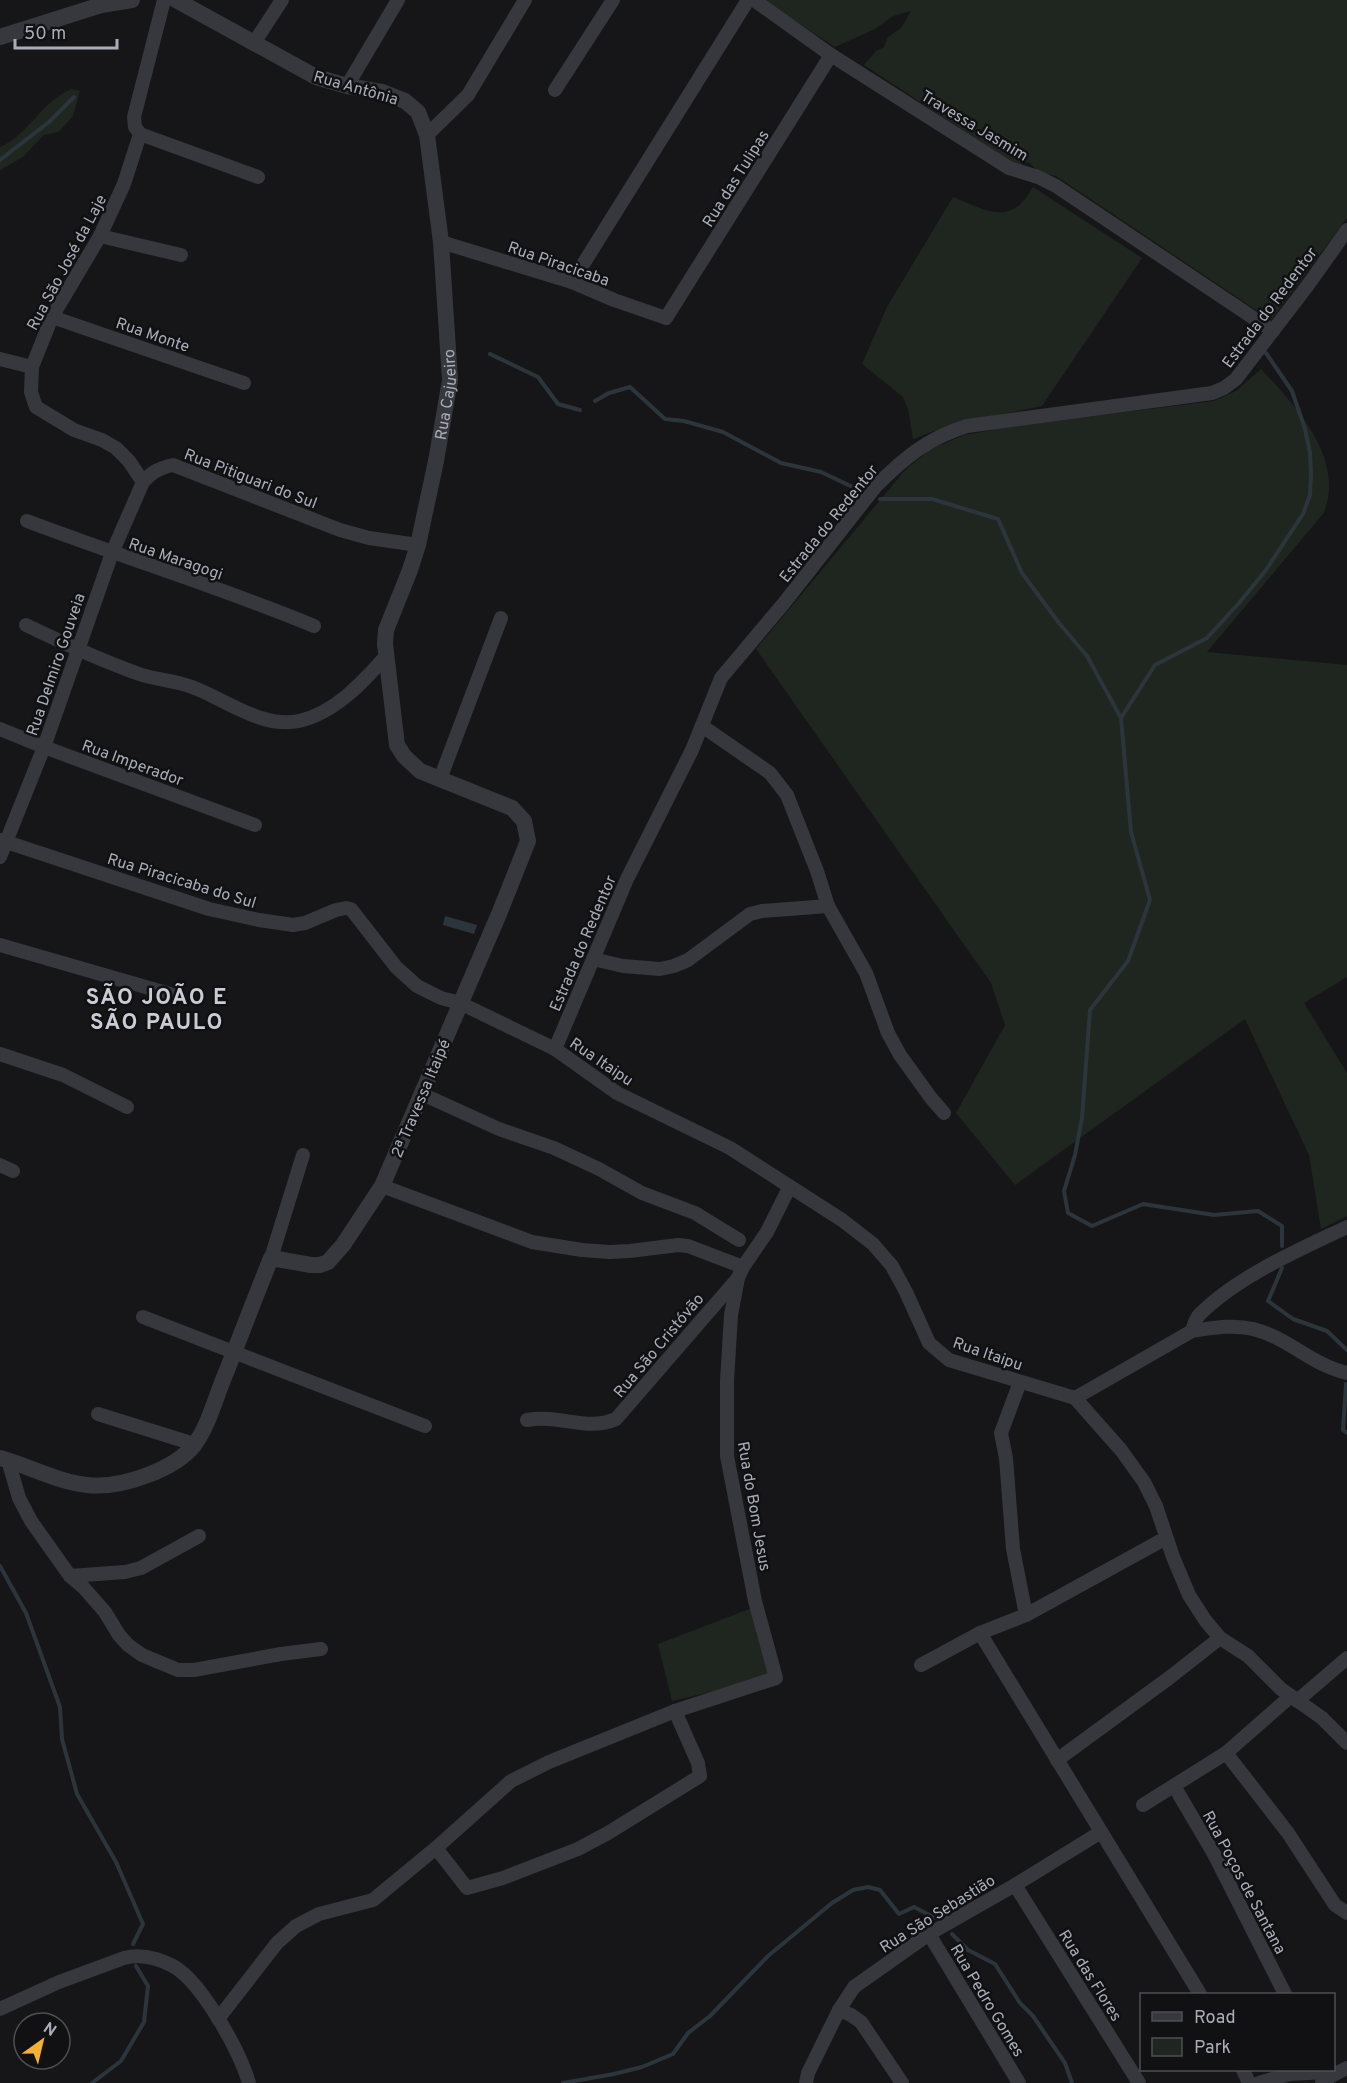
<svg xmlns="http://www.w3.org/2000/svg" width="1347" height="2083" font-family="Overpass,sans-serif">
  <rect width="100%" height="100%" fill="#161618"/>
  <!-- green -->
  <g fill="#1e261f">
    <path d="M 763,0 L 1347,0 L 1347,218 L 1271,320 L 1056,176 L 1039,172 L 1028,162 L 1020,164 L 1011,162 L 864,65 L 876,51 L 884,47 L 888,37 L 901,28 L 911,11 L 893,16 L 875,29 L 835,47 Z"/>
    <path d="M 72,89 L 80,91 L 73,116 L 65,125 L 58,132 L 44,135 L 23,157 L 0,170 L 0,147 C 29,135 42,100 72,89 Z"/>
    <path d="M 1033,187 L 1142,258 L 1042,406 L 951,425 L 913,439 L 908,409 L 903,397 L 862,364 L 887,307 L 953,197 C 988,211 1011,227 1033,187 Z"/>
    <path d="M 1261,369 C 1295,405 1347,460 1323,514 L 1207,652 L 1347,665 L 1347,977 L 1304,1003 L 1347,1073 L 1347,1216 L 1321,1229 L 1309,1155 L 1245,1019 L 1015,1185 L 956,1113 L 1005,1025 L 991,983 L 756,649 L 906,469 L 931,449 L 964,435 L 1014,426 L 1214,401 L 1236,391 Z"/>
    <path d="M 752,1608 L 772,1677 L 672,1701 L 658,1644 Z"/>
  </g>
  <!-- water -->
  <path fill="#2c353c" d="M 445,916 L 477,925 L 474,934 L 443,925 Z"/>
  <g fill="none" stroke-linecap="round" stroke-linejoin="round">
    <!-- stream -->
    <g stroke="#2c353c" stroke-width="4">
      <path d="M 0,160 L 49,122 L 74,97"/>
      <path d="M 490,354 L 538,377 L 558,404 L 580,410"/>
      <path d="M 595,401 L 609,393 L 630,387 L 665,419 L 684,421 L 723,432 L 781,463 L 821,472 L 859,490"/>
      <path d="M 880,499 L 932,499 L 998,519 L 1022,573 L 1059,623 L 1087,656 L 1121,718 L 1131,832 L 1150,900 L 1128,961 L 1090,1010 L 1082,1118 L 1075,1155 L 1064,1191 L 1068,1213 L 1092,1226 L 1143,1204 L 1214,1215 L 1258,1211 L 1282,1226 L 1282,1246"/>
      <path d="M 1121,718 L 1155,665 L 1207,638 L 1239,603 L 1266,570 L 1303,514 L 1310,495 L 1311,474 L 1310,453 L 1305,429 L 1292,391 L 1266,353"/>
      <path d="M 1282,1268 L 1268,1301 L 1293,1319 L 1327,1331 L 1347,1350"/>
      <path d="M 1346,1384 L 1343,1430 L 1347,1433"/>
      <path d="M 0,1566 L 26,1613 L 60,1707 L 62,1739 L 77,1794 L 116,1862 L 143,1924 L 133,1944"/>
      <path d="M 952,1934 L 968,1950 L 995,1964 L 1020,2003 L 1033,2016 L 1065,2063 L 1072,2083"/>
      <path d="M 92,2083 L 121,2061 L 144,2022 L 148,1986 L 136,1966"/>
      <path d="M 563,2083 L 614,2074 L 642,2067 L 673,2054 L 688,2033 L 710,2016 L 768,1956 L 832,1903 L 853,1890 L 868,1887 L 880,1890 L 899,1914 L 914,1907 L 935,1918"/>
    </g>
    <!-- minor -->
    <g stroke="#37383d" stroke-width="14">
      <path d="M 754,0 L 831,55 L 1009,168 L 1038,177 L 1056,186 L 1273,331"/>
      <path d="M 254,43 L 282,0"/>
      <path d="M 347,86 L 398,0"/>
      <path d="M 555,90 L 613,0"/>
      <path d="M 140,134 L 258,177"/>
      <path d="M 427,135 L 468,95 L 525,0"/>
      <path d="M 100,236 L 181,255"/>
      <path d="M 441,242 L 572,282 L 614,300 L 666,318 L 831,55"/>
      <path d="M 572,282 L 748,0"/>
      <path d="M 52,317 L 244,383"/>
      <path d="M 0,359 L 32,367"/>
      <path d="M 143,482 L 129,461 L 116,448 L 102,440 L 74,430 L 36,407 L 31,392 L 32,367 L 52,317 L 100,236 L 124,184 L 140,134 L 135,127 L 134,117 L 164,0"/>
      <path d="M 27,521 C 122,557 220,587 314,626"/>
      <path d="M 26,625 C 63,643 100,660 139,674 C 156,680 175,680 192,687 C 225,699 262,729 299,721 C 335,713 363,682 386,656"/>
      <path d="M 702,726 L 770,773 L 787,795 L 817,871 L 828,906 L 866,973 L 888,1033 L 900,1055 L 931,1098 L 944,1113"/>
      <path d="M 0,729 L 44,747 L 255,825"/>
      <path d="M 440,779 L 501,618"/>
      <path d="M 0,840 L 209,909 L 259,920 L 293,925 L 305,923 L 336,910 L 346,908 L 351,909 L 396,967 L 417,986 L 441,998 L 460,1003 L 555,1049 L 617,1093 L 730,1148 L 842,1220 L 873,1244 L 892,1266 L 906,1292 L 929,1343 L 949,1360 L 1075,1398 L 1121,1450 L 1144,1482 L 1156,1506 L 1173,1557 L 1189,1595 L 1205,1620 L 1220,1638 L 1248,1656 L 1281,1689 L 1322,1718 L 1347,1743"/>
      <path d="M 0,857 L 44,747 L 112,553 L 143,482 C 152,472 159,468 173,465 L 340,530 L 369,538 L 418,545"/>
      <path d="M 0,945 L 177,996"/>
      <path d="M 593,959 L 623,966 L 660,969 L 674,966 L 688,960 L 750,914 L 762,911 L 828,906"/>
      <path d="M 555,1049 L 627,879 L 692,750 L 721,678 L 784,603 L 876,486 C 904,458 928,438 967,426 L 1212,393 L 1224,388 L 1236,379 L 1308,285 L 1347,230"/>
      <path d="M 0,1054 L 63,1075 L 127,1107"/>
      <path d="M 422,1094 L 499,1129 L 554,1148 L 599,1169 L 642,1193 L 695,1213 L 739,1240"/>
      <path d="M 0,1165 L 13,1171"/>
      <path d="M 382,1186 L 532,1242 L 582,1250 L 609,1252 L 630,1251 L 678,1245 L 688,1246 L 743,1267 L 767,1232 L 789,1188"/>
      <path d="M 271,1258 L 303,1155"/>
      <path d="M 143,1317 L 425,1426"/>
      <path d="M 1192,1331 C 1212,1328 1233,1324 1253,1329 C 1287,1337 1312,1365 1347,1373"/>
      <path d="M 1020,1382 L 1001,1433 L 1006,1458 L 1013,1549 L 1026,1615"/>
      <path d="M 1075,1398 L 1192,1331 C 1194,1325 1195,1319 1200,1314 C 1238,1276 1299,1250 1347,1227"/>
      <path d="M 98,1414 L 194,1444"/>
      <path d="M 527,1420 C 560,1414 587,1432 616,1419 L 738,1278"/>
      <path d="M 8,1460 L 19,1498 L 31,1521 L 70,1576 L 84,1588 L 105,1612 L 119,1635 L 128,1645 L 142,1655 L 178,1670 L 194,1670 L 281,1654 L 321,1649"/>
      <path d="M 70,1576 L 125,1572 L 141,1568 L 199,1536"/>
      <path d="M 980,1633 L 1200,1994"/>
      <path d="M 921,1665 L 980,1633 L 1026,1615 L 1166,1538"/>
      <path d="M 1297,1701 L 1347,1658"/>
      <path d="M 1226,1753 L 1288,1833 L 1335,1905 L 1347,1913"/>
      <path d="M 1057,1760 L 1169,1678 L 1220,1638"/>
      <path d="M 1174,1786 L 1214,1854 L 1285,1994"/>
      <path d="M 1143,1805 L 1226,1753 L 1291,1696"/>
      <path d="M 436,1848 L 467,1888 L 503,1878 L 578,1849 L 608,1833 L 700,1776 L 698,1763 L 675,1711"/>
      <path d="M 1015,1885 L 1139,2083"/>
      <path d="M 929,1934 L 1019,2083"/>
      <path d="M 0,2009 L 59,1982 L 124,1958 C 140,1954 158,1958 173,1966 C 202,1982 240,2052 249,2083"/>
      <path d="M 839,2010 L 851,2015 L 861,2022 L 902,2083"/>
      <path d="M 218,2019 L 277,1943 L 296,1926 L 319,1914 L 373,1900 L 436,1848 L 511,1781 L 549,1762 L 675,1711 L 776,1678 L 755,1601 L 727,1456 L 727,1381 L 731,1315 L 738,1278 L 743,1267"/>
      <path d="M 1243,2070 L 1249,2083"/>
      <path d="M 806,2083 L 808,2073 L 839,2010 L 854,1987 L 929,1934 L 1015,1885 L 1101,1832"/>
      <path d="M 1259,2083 L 1289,2074 L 1328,2072 L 1331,2076"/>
      <path d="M 1322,2083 L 1331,2076 L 1347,2068"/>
    </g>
    <!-- tertiary -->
    <g stroke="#37383d" stroke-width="16">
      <path d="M 0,37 L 101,5 L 132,0"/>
      <path id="s1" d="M 0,1458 C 29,1466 58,1482 87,1485 C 120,1489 175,1470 195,1444 C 207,1427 214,1404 221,1385 C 238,1343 254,1300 271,1258 L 311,1265 L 320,1265 L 328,1262 L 343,1245 L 382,1186 L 499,914 L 528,841 L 524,821 L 512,808 L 420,771 L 404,756 L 397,745 L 385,644 L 386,630 L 410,570 L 418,545 L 436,461 L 450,380 L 441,242 L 427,135 L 418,112 L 405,101 L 382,92 L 347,86 L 316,77 L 176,0"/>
    </g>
  </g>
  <g text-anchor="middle" stroke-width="5" stroke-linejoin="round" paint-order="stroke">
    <!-- street labels -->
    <g font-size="16" fill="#a8adb8" stroke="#111113">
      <text transform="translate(356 87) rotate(16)" y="6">Rua Antônia</text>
      <text transform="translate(975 125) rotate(31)" y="6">Travessa Jasmim</text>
      <text transform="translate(735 178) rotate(-58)" y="6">Rua das Tulipas</text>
      <text transform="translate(66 262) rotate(-62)" y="6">Rua São José da Laje</text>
      <text transform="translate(559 263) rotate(19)" y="6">Rua Piracicaba</text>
      <text transform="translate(1269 307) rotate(-53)" y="6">Estrada do Redentor</text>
      <text transform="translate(153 334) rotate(19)" y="6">Rua Monte</text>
      <text dy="6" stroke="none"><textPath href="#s1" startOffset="1470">Rua Cajueiro</textPath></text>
      <text transform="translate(251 478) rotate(21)" y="6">Rua Pitiguari do Sul</text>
      <text transform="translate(828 523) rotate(-51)" y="6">Estrada do Redentor</text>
      <text transform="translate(176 558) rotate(19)" y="6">Rua Maragogi</text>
      <text transform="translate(55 664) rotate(-71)" y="6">Rua Delmiro Gouveia</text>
      <text transform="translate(133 762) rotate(20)" y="6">Rua Imperador</text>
      <text transform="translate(182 880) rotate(17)" y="6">Rua Piracicaba do Sul</text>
      <text transform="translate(582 943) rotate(-67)" y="6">Estrada do Redentor</text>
      <text transform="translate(602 1061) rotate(34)" y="6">Rua Itaipu</text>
      <text transform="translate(420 1098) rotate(-67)" y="6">2ª Travessa Itaipé</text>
      <text transform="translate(658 1345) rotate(-50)" y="6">Rua São Cristóvão</text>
      <text transform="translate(988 1353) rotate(19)" y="6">Rua Itaipu</text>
      <text transform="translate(755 1506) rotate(80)" y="6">Rua do Bom Jesus</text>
      <text transform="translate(1245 1882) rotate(62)" y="6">Rua Poços de Santana</text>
      <text transform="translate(937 1913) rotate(-32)" y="6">Rua São Sebastião</text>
      <text transform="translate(1091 1975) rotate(58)" y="6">Rua das Flores</text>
      <text transform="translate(988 2000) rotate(59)" y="6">Rua Pedro Gomes</text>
    </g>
    <!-- district labels -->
    <g font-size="22" font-weight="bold" letter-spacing="1.5" fill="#c9ccd4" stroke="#111113">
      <text x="157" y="1004">SÃO JOÃO E<tspan x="157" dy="25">SÃO PAULO</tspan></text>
    </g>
  </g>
  <!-- legend -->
  <rect x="1140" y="1993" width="195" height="78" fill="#111113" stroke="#4d4f55" stroke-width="1.5"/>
  <rect x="1152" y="2012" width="30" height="9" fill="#37383d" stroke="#4d4f55" stroke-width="1.5"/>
  <text x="1194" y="2023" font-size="18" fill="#a8adb8">Road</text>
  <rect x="1152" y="2038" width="30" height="18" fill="#1e261f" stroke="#4d4f55" stroke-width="1.5"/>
  <text x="1194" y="2053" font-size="18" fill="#a8adb8">Park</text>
  <!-- north arrow -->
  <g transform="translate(42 2041) rotate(34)"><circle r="28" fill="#111113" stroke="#4d4f55" stroke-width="1.5"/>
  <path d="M0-4.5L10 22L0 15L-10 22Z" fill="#f2b134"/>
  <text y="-9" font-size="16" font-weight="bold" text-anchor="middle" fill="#a8adb8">N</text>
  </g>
  <!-- scale -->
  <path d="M15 39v9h102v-9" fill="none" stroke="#a8adb8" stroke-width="3"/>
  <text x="24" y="39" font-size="18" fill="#a8adb8" stroke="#111113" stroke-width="4.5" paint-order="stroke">50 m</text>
</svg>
